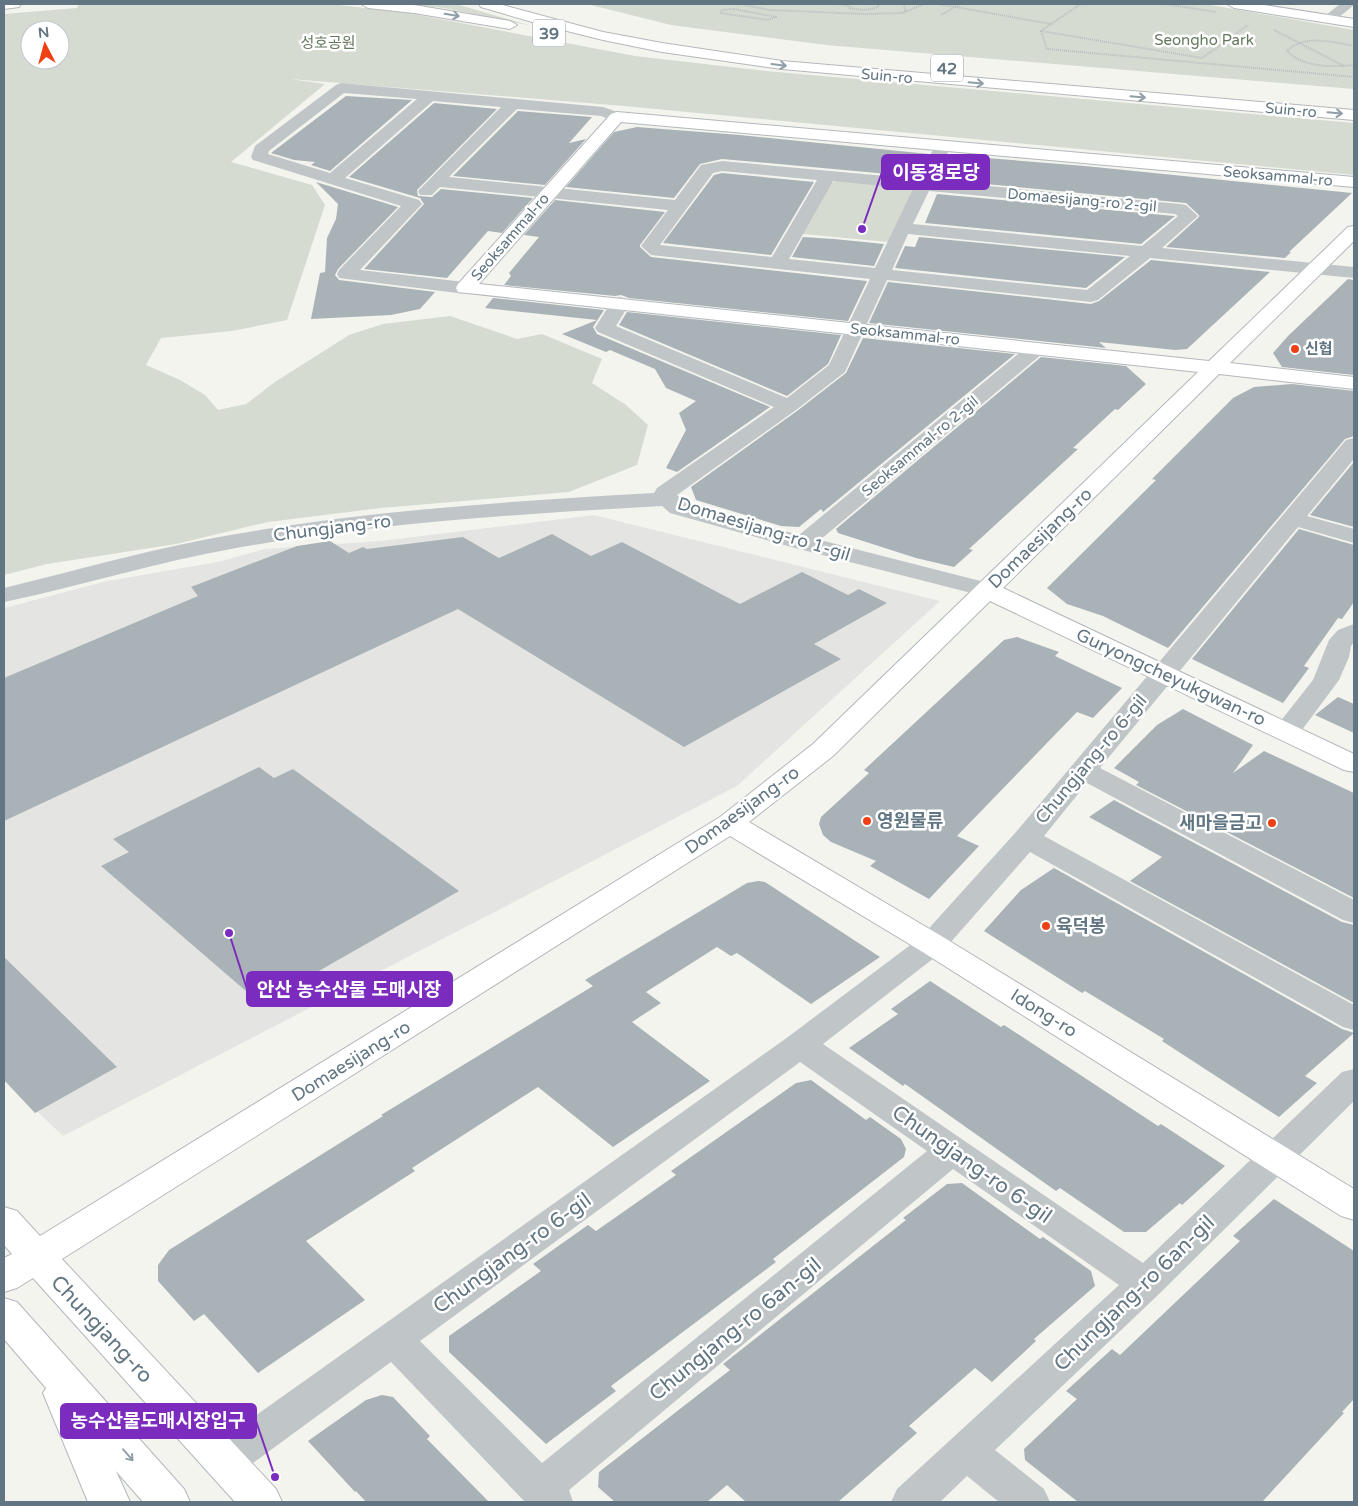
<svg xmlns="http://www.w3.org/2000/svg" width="1358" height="1506" font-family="'Varela Round','Noto Sans KR',sans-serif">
  <rect width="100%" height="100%" fill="#f4f4ef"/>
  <!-- built -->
  <path fill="#e4e5e3" d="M 594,515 L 940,601 L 737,786 L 63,1136 L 4,1080 L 4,608 L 107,581 L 218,562 L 265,549 L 380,541 Z"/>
  <!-- green -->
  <g fill="#d5dbd0" fill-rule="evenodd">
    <path d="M 79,4 L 339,5 L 408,13 L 635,56 L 766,71 L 1354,123 L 1354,175 L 624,106 L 290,79 L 325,84 L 231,162 L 312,185 L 325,205 L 287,320 L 232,331 L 161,338 L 146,365 L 180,380 L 205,395 L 218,410 L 246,404 L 275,382 L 349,335 L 383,324 L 450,316 L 517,339 L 542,334 L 602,359 L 592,383 L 626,405 L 648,425 L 637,465 L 569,492 L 381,508 L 268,522 L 176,544 L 47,564 L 4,575 L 4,14 L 77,8 ZM 30,30 L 60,30 L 60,60 L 30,60 Z"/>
    <path d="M 408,4 L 456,4 L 532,26 L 444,8 Z"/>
    <path d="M 587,4 L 1205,4 L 1354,30 L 1354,89 L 826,45 L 671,25 Z"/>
    <path d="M 840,180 L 905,186 L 913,190 L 889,242 L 802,234 L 830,183 Z"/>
  </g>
  <!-- building -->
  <g fill="#a9b2b6">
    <path d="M 346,96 L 412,100 L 330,171 L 311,165 L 315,162 L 294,160 L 271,153 Z"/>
    <path d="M 434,103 L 497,109 L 417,190 L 418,196 L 432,197 L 441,189 L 533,198 L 502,233 L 488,231 L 447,278 L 364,269 L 424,204 L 420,198 L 349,177 Z"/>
    <path d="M 518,111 L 592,117 L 569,143 L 586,139 L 545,185 L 453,176 Z"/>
    <path d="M 637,127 L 740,135 L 929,154 L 918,174 L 910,176 L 722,159 L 700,164 L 674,198 L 566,187 L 614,132 Z"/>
    <path d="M 949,155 L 1085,166 L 1352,193 L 1289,252 L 1291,252 L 1285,258 L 1166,247 L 1199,217 L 1199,215 L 1186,203 L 943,180 L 950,165 L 943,167 Z"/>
    <path d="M 722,173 L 814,182 L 771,255 L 663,243 L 714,175 Z"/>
    <path d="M 316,182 L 398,207 L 338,269 L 335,275 L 339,280 L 435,292 L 420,309 L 391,315 L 311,319 L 320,273 L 325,272 L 327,238 L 336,219 L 338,204 Z"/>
    <path d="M 937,194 L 1174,216 L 1175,216 L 1141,244 L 925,223 Z"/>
    <path d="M 555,200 L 665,212 L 640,245 L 640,247 L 651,257 L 867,281 L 848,321 L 629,298 L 621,295 L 615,296 L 504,285 L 511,276 L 509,273 L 539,237 L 524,235 Z"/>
    <path d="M 803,237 L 834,239 L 884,244 L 874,266 L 792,257 Z"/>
    <path d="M 919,237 L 1125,257 L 1086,288 L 895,268 L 905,246 L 915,247 Z"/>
    <path d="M 1151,260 L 1270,272 L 1187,349 L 1175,350 L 1099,342 L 1106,348 L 869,323 L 888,282 L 1091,304 L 1099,301 Z"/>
    <path d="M 1348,279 L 1354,280 L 1354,375 L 1282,367 L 1273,353 L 1288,336 Z"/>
    <path d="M 493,298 L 604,310 L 593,327 L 597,334 L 770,407 L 677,472 L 666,468 L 686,430 L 679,413 L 696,401 L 666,388 L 655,369 L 610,350 L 606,352 L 562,334 L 597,320 L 485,308 Z"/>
    <path d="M 627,312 L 841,335 L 828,364 L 787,396 L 619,325 Z"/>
    <path d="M 863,338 L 1015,354 L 823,512 L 821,509 L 799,527 L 781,526 L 696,500 L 691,487 L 797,411 L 846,373 Z"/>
    <path d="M 1041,357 L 1126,366 L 1146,384 L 1118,410 L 1115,409 L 1073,448 L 1078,449 L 969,549 L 973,550 L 954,567 L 916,558 L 838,533 L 836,529 Z"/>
    <path d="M 1292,384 L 1354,391 L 1354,436 L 1345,439 L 1168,648 L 1103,616 L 1067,604 L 1047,588 L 1156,480 L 1152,479 L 1233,398 L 1254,387 Z"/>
    <path d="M 1354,462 L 1354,527 L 1310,515 Z"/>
    <path d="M 1299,529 L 1354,545 L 1354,602 L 1342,619 L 1338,618 L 1304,666 L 1309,668 L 1283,703 L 1192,659 Z"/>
    <path d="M 552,534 L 591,556 L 622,542 L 740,604 L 802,572 L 848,595 L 859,589 L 887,603 L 814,644 L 841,659 L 684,747 L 458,609 L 4,821 L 4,678 L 198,596 L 191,587 L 297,546 L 330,541 L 349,553 L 363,547 L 367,549 L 463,537 L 499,558 Z"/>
    <path d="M 1017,637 L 1059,652 L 1055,656 L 1122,688 L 1093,718 L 1077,712 L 957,836 L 979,846 L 929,899 L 870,866 L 876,861 L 831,842 L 823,835 L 819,824 L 821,817 L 869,773 L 864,770 L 1004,640 Z"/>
    <path d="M 1338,697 L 1354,704 L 1354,733 L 1315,715 Z"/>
    <path d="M 1183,709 L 1253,745 L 1233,773 L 1264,751 L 1354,793 L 1354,898 L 1136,785 L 1139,782 L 1114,768 L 1157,725 Z"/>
    <path d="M 259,767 L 274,778 L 293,769 L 459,891 L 261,1004 L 101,866 L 129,852 L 113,839 Z"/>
    <path d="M 1114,800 L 1342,922 L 1354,925 L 1354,1003 L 1130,881 L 1162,857 L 1089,817 Z"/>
    <path d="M 1054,868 L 1342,1029 L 1354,1033 L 1305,1076 L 1317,1083 L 1279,1117 L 1162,1041 L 1164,1039 L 1085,991 L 1082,993 L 984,931 L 1021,890 Z"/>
    <path d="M 758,881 L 765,882 L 880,957 L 811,1004 L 737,953 L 731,956 L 717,947 L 646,992 L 661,1003 L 632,1022 L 710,1081 L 613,1147 L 538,1087 L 412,1168 L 415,1171 L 306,1241 L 365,1300 L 258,1373 L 204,1314 L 194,1321 L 158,1281 L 158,1265 L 169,1250 L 383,1116 L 381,1115 L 593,986 L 585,980 L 747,883 Z"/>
    <path d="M 4,957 L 117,1067 L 35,1113 L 4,1080 Z"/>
    <path d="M 930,981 L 1001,1027 L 1004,1025 L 1158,1126 L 1161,1124 L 1225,1166 L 1182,1205 L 1180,1203 L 1146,1232 L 1124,1232 L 1060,1188 L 1056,1191 L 905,1084 L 903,1086 L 849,1048 L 898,1014 L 891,1009 Z"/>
    <path d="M 811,1080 L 866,1120 L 870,1117 L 901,1139 L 906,1149 L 904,1157 L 773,1259 L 776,1262 L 611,1386 L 616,1391 L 546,1444 L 449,1352 L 449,1336 L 541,1271 L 533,1264 L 588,1225 L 596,1231 L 676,1175 L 671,1171 L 796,1083 Z"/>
    <path d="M 962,1183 L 1040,1239 L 1043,1237 L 1091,1271 L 1095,1286 L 1034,1339 L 1036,1341 L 992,1382 L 975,1368 L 909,1426 L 917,1433 L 838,1502 L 746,1502 L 727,1485 L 707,1502 L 615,1502 L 598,1487 L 599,1472 L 730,1370 L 723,1364 L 906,1220 L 903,1218 L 947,1184 Z"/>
    <path d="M 1274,1199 L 1354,1251 L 1354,1399 L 1342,1412 L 1344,1413 L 1262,1502 L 1078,1502 L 1025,1460 L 1024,1449 L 1077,1399 L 1066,1391 L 1112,1349 L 1120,1355 L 1240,1241 L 1233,1236 Z"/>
    <path d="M 382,1395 L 393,1397 L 430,1436 L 427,1439 L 489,1502 L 366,1502 L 356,1491 L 355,1492 L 308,1441 L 366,1400 Z"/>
  </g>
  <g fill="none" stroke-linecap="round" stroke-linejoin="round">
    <defs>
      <g id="secondary">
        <path d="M 1227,4 L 1258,4 L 1354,19 L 1354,27 L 1234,8 Z"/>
        <path d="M 617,112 L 1354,177 L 1354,187 L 621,122 L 479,284 L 1209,361 L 1348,227 L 1354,226 L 1354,241 L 1230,363 L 1354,377 L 1354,389 L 1219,374 L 1003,588 L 1354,754 L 1354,772 L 1344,770 L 990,601 L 833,756 L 749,822 L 943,937 L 1354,1189 L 1354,1220 L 1341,1216 L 921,951 L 730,836 L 62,1259 L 276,1489 L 282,1502 L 235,1502 L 33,1278 L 17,1288 L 4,1292 L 4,1258 L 12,1254 L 4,1245 L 4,1207 L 17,1211 L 40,1236 L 720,817 L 813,744 L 1198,372 L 458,292 L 456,288 L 458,284 L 611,114 Z"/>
        <path d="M 4,1298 L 17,1302 L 184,1489 L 190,1502 L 143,1502 L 116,1471 L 130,1502 L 88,1502 L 43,1393 L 46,1388 L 4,1339 Z"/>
      </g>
      <path id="primary" d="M 4,4 L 21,4 L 19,7 L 4,9 Z"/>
      <g id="highway">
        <path d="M 361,4 L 414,5 L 510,21 L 517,25 L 510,29 L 414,13 L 368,8 Z"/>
        <path d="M 479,4 L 499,4 L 603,32 L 662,43 L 782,61 L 1354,110 L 1354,120 L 782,69 L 662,52 L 603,40 L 539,24 L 481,7 Z"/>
      </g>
    </defs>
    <!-- secondary casing -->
    <use href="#secondary" stroke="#b2b8bc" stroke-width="2"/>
    <!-- primary casing -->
    <use href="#primary" stroke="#b3b8bb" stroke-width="2"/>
    <!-- highway casing -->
    <use href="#highway" stroke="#b5b8bb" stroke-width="2"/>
    <!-- path -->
    <g stroke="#bcbec0" stroke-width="2" stroke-dasharray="1 1" stroke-linecap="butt">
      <path d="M 740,4 L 769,10 L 864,14 L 903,13 L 924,4"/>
      <path d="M 771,4 L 795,4"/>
      <path d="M 837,4 L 848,5"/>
      <path d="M 849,4 L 850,8 C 860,10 870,11 879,6 L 877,4"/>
      <path d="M 903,4 L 906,10 L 903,12"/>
      <path d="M 939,4 L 1051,24 L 1081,4"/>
      <path d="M 965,4 L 985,4"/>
      <path d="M 1164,4 L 1216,12"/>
      <path d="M 734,9 L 776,17 L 768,20 L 720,13 L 722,10 Z"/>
      <path d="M 941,15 L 960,4"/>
      <path d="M 1051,24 L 1041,31 L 1202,58 L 1248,25"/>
      <path d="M 1274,30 L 1344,66"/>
      <path d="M 1041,31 L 1047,49 L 1354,77"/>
      <path d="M 1354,46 C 1334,42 1303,34 1287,51 C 1304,68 1332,67 1354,65"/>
    </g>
    <!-- street -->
    <g fill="#c0c5c7" fill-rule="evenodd">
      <path d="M 1340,4 L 1354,5 L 1333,22 L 1323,22 L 1321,19 Z"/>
      <path d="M 341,83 L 603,107 L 623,114 L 625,117 L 623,120 L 617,122 L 601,116 L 517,109 L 449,177 L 675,200 L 701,165 L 722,161 L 918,179 L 935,146 L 937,143 L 949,143 L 951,146 L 934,181 L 1180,204 L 1186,205 L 1198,216 L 1162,248 L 1354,267 L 1354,278 L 1150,258 L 1098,300 L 1091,302 L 887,280 L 845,372 L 796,410 L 677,495 L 686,503 L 799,535 L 1029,345 L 1036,343 L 1043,345 L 1046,349 L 1043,353 L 820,540 L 996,585 L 999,590 L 996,595 L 987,597 L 795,548 L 670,513 L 662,506 C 519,514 377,523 236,548 C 157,562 81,586 4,602 L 4,588 C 81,569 158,547 236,534 C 374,510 514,501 654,493 L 657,488 L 774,407 L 598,332 L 595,328 L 613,299 L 620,297 L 627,299 L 630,303 L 616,326 L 787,398 L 829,365 L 870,279 L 651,255 L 641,246 L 668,210 L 440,187 L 432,195 L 420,195 L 418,191 L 501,107 L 433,101 L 345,178 L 419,200 L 422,204 L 360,270 L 465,282 L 472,284 L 474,288 L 472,292 L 465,294 L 339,278 L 337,274 L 339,270 L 401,206 L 253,160 L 251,157 L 255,146 L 336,85 ZM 344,93 L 417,99 L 330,173 L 268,154 L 269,151 ZM 722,171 L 817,180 L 772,257 L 660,245 L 713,173 ZM 833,181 L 913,189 L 875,268 L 789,259 ZM 929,191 L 1175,214 L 1178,216 L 1142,246 L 913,224 ZM 908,234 L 1130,256 L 1087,290 L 892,270 Z"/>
      <path d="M 1354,438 L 1354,459 L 1307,516 L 1354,529 L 1354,543 L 1298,527 L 1100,768 L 1354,900 L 1354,923 L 1343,920 L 1087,783 L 1044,836 L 1354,1005 L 1354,1030 L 1343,1027 L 1030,852 L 943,951 L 823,1044 L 1143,1263 L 1342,1072 L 1354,1069 L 1354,1101 L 1158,1295 L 995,1450 L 1044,1489 L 1050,1502 L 999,1502 L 967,1476 L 940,1502 L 891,1502 L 897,1489 L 1119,1285 L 953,1169 L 569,1490 L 573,1502 L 525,1502 L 391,1362 L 238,1474 L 224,1479 L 210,1474 L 204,1461 L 210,1448 L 788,1037 L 921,937 L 1016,832 L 1346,440 ZM 800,1062 L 927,1151 L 542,1463 L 420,1341 Z"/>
      <path d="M 1354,624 L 1354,642 L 1351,646 L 1349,657 L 1339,680 L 1296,738 L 1286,740 L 1276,738 L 1272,732 L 1313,680 L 1329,640 L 1338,630 Z"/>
    </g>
    <!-- secondary -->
    <use href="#secondary" fill="#fff" fill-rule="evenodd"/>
    <!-- primary -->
    <use href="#primary" fill="#fff" fill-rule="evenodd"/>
    <!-- highway -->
    <use href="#highway" fill="#fff" fill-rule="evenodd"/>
  </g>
  <!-- one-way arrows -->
  <defs><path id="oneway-shaft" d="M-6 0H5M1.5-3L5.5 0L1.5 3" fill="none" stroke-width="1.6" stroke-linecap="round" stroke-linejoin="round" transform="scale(1.25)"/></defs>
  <g stroke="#909ea8">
    <use href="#oneway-shaft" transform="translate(452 15) rotate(9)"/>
    <use href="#oneway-shaft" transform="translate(779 65) rotate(7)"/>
    <use href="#oneway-shaft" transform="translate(976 83) rotate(5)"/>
    <use href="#oneway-shaft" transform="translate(1138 97) rotate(5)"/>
    <use href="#oneway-shaft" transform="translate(1335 113) rotate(5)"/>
    <use href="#oneway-shaft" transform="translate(128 1455) rotate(49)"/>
  </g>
  <!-- markers -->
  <g fill="#ee3f15" stroke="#fff" stroke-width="2">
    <circle cx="1295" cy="349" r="5"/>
    <circle cx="867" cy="821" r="5"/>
    <circle cx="1272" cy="823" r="5"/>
    <circle cx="1046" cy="926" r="5"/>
  </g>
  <g text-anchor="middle" stroke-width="5" stroke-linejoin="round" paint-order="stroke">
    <!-- far-park labels -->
    <g font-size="15" fill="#667960" stroke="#fff">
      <text x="1204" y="45">Seongho Park</text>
      <text x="328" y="48">성호공원</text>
    </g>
    <!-- far-street labels -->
    <g font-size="15" fill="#617582" stroke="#fff">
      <text transform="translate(887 76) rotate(5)" y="5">Suin-ro</text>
      <text transform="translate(1291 110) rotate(5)" y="5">Suin-ro</text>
      <text transform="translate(1278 176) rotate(5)" y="5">Seoksammal-ro</text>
      <text transform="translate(1082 200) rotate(5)" y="5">Domaesijang-ro 2-gil</text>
      <text transform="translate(510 237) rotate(-49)" y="5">Seoksammal-ro</text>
      <text transform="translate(905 334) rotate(6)" y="5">Seoksammal-ro</text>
      <text transform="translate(920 446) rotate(-40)" y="5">Seoksammal-ro 2-gil</text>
    </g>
    <!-- far-poi labels -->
    <g font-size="15" font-weight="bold" fill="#617582" stroke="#fff" text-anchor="start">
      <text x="1305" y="354">신협</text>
    </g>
    <!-- shield labels -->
    <g fill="#fff" stroke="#909ea8" stroke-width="1">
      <rect x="533" y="19.5" width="32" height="27" rx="4"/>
      <rect x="931" y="54.5" width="32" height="27" rx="4"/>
    </g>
    <g font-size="16" font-weight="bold" fill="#617582">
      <text x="549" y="39">39</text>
      <text x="947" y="74">42</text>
    </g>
    <!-- street labels -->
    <g font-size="18" fill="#617582" stroke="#fff">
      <text transform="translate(332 528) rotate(-7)" y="6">Chungjang-ro</text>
      <text transform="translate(764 529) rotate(17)" y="6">Domaesijang-ro 1-gil</text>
      <text transform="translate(1040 538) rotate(-44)" y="6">Domaesijang-ro</text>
      <text transform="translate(1171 677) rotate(25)" y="6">Guryongcheyukgwan-ro</text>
      <text transform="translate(1091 759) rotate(-50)" y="6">Chungjang-ro 6-gil</text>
      <text transform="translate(742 810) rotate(-36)" y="6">Domaesijang-ro</text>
      <text transform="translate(1044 1013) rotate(32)" y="6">Idong-ro</text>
      <text transform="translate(351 1061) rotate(-32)" y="6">Domaesijang-ro</text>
    </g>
    <!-- poi labels -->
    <g font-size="18" font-weight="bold" fill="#617582" stroke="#fff" text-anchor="start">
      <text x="877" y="827">영원물류</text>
      <text x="1262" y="829" text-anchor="end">새마을금고</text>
      <text x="1056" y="932">육덕봉</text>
    </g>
    <!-- near-street labels -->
    <g font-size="21" fill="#617582" stroke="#fff">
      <text transform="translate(972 1164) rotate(35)" y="7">Chungjang-ro 6-gil</text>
      <text transform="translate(512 1253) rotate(-36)" y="7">Chungjang-ro 6-gil</text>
      <text transform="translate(1134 1293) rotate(-44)" y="7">Chungjang-ro 6an-gil</text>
      <text transform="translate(102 1329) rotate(47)" y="7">Chungjang-ro</text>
      <text transform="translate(735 1329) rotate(-39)" y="7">Chungjang-ro 6an-gil</text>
    </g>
  </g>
  <!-- callouts -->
  <path fill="none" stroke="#7b2cbf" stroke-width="2" d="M862 229L882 172M229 933L247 989M275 1477L256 1421"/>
  <g fill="#7b2cbf" stroke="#fff" stroke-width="2">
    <circle cx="862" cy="229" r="5"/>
    <circle cx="229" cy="933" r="5"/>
    <circle cx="275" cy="1477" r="5"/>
  </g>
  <g fill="#7b2cbf" stroke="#7b2cbf" stroke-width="2">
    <rect x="882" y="155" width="107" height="34" rx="5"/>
    <rect x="247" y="972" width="205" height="34" rx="5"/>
    <rect x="61" y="1404" width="195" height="34" rx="5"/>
  </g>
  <g font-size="19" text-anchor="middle" font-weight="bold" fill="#fff">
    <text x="936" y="179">이동경로당</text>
    <text x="349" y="996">안산 농수산물 도매시장</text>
    <text x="158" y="1427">농수산물도매시장입구</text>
  </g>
  <!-- border -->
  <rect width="1358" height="1506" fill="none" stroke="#617582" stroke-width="10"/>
  <!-- north arrow -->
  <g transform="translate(45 45) rotate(354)"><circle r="24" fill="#ffffff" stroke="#c0c8cd"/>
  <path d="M0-4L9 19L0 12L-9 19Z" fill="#ee3f15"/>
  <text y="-8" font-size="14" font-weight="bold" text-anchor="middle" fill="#617582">N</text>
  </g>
</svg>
